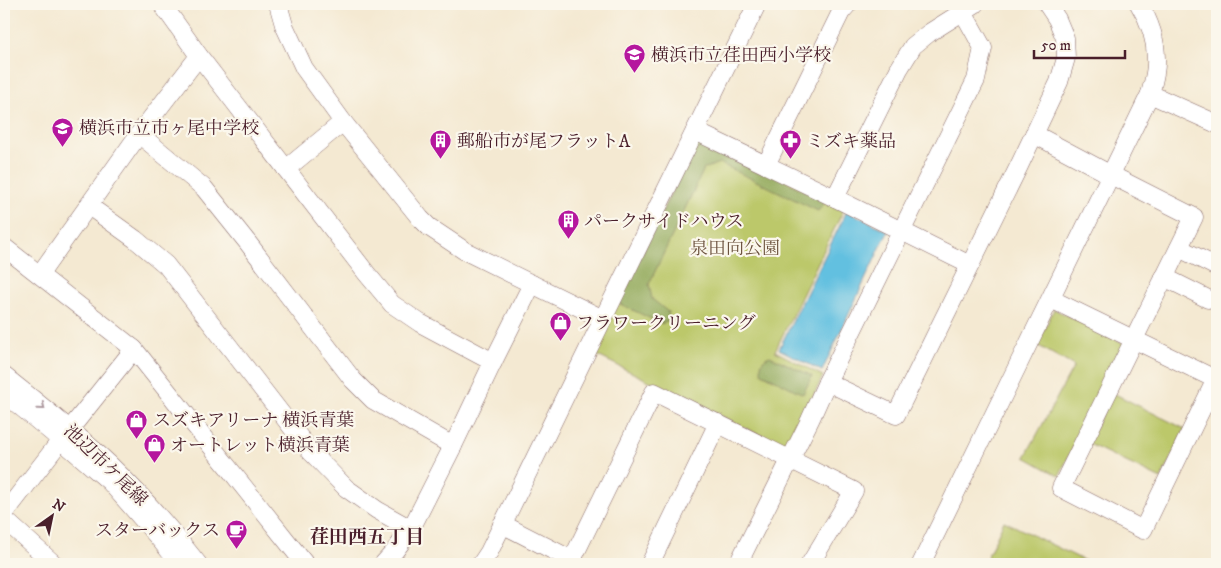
<svg xmlns="http://www.w3.org/2000/svg" width="1221" height="568" font-family="'IM FELL DW Pica','Noto Serif JP',serif">
  <rect width="100%" height="100%" fill="#fbf7ec"/>
  <filter id="ink" filterUnits="userSpaceOnUse"><feTurbulence type="fractalNoise" baseFrequency=".02" numOctaves="2"/><feDisplacementMap in="SourceGraphic" scale="10" xChannelSelector="R" yChannelSelector="G"/><feConvolveMatrix kernelMatrix="1 2 1 2 8 2 1 2 1" color-interpolation-filters="sRGB"/></filter>
  <filter id="wash" filterUnits="userSpaceOnUse"><feTurbulence type="fractalNoise" baseFrequency=".0096" numOctaves="4" result="noise"/><feDisplacementMap in="SourceGraphic" scale="20" xChannelSelector="R" yChannelSelector="G"/><feGaussianBlur stdDeviation="1.12" result="paint"/><feColorMatrix in="noise" values="0 0 0 0 0 0 0 0 0 0 0 0 0 0 0 0 0 1.4 0 .05"/><feComposite in="paint" operator="in"/></filter>
  <g filter="url(#wash)">
    <rect width="100%" height="100%" fill="#f4e9d2"/>
    <!-- green -->
    <g fill="#bcc86a" stroke="#83744a">
      <path d="M 698,137 L 845,207 L 775,351 L 823,376 L 788,449 L 592,353 Z"/>
      <path d="M 1054,309 L 1125,344 L 1059,476 L 1025,457 L 1074,366 L 1037,345 Z"/>
      <path d="M 1113,393 L 1185,429 L 1161,479 L 1087,443 Z"/>
      <path d="M 1004,521 L 1091,564 L 984,564 Z"/>
    </g>
    <!-- forest -->
    <g fill="#95ac5e" stroke="#706644">
      <path d="M 698,138 L 823,200 L 824,204 L 818,211 L 719,163 L 704,169 L 649,284 L 652,299 L 668,312 L 669,320 L 662,324 L 618,303 Z"/>
      <path d="M 770,356 L 812,376 L 803,394 L 762,373 C 759,366 762,358 770,356 Z"/>
    </g>
    <!-- water -->
    <path fill="#62c0e0" stroke="#567086" d="M 847,211 L 888,231 L 822,371 L 779,349 Z"/>
  </g>
  <g filter="url(#ink)">
    <g fill="none" stroke-linecap="round" stroke-linejoin="round">
      <defs>
        <g id="minor">
          <path d="M 162,4 L 199,56 L 367,274 L 392,304 L 420,323 L 493,362"/>
          <path d="M 278,4 L 284,25 L 304,68 L 343,122 L 420,218 L 429,227 L 465,251 L 603,319"/>
          <path d="M 963,12 L 983,48 L 976,80 L 827,382 L 896,415 L 1019,166 L 1059,82 L 1066,58 L 1065,38 L 1057,19 L 1047,4"/>
          <path d="M 1150,94 L 1217,124"/>
          <path d="M 695,131 L 835,198 L 970,265"/>
          <path d="M 139,134 L 204,188 L 248,243 L 353,380 L 373,400 L 453,446"/>
          <path d="M 1034,134 L 1111,175 L 1194,217 L 1061,488 L 1143,530 L 1217,377"/>
          <path d="M 766,165 L 841,12 L 848,4"/>
          <path d="M 286,169 L 343,122"/>
          <path d="M 835,198 L 899,69 L 913,46 L 929,33 L 975,4"/>
          <path d="M 89,206 L 135,239 L 166,265 L 311,452 L 346,488 L 377,510 L 411,529"/>
          <path d="M 4,247 L 134,349 L 305,564"/>
          <path d="M 1179,248 L 1217,267"/>
          <path d="M 40,274 L 139,134 L 199,56"/>
          <path d="M 1164,277 L 1208,299"/>
          <path d="M 1051,299 L 1217,380"/>
          <path d="M 4,376 C 40,405 76,433 109,464 C 141,495 171,529 198,564"/>
          <path d="M 4,393 L 61,440 L 110,482 L 158,537 L 180,564"/>
          <path d="M 70,429 L 134,349"/>
          <path d="M 4,514 L 61,440"/>
          <path d="M 4,519 L 54,564"/>
          <path d="M 502,524 L 572,560 L 576,564"/>
          <path d="M 383,564 L 394,552 L 411,529 L 453,446 L 493,362 L 532,284"/>
          <path d="M 481,564 L 489,552 L 757,4"/>
          <path d="M 570,564 L 654,392 L 854,491 L 810,564"/>
          <path d="M 650,564 L 718,423"/>
          <path d="M 738,564 L 810,420 L 827,382"/>
          <path d="M 921,564 L 1150,94 C 1153,83 1157,71 1156,59 C 1156,40 1149,20 1139,4"/>
        </g>
      </defs>
      <!-- minor casing -->
      <use href="#minor" stroke="#866665" stroke-width="19"/>
      <!-- minor -->
      <use href="#minor" stroke="#fff" stroke-width="18"/>
    </g>
    <!-- one-way arrows -->
    <defs><path id="oneway-chevron" d="M-2-3.5L2.5 0L-2 3.5" fill="none" stroke-width="1.6" stroke-linecap="round" stroke-linejoin="round" transform="scale(1.25)"/></defs>
    <use stroke="#ae9aa0" href="#oneway-chevron" transform="translate(42 407) rotate(39)"/>
  </g>
  <!-- icons -->
  <defs>
    <symbol id="school-pin" viewBox="-11 -11 22 30"><path d="M0 17L-7.5 6A9.5 9.5 0 1 1 7.5 6Z" fill="#b5179e" stroke="#fbf7ec"/><path d="M0-5L7-2L0 1L-7-2ZM-4 1L0 2.5L4 1V4Q0 6-4 4Z" fill="#fff"/></symbol>
    <symbol id="building-pin" viewBox="-11 -11 22 30"><path d="M0 17L-7.5 6A9.5 9.5 0 1 1 7.5 6Z" fill="#b5179e" stroke="#fbf7ec"/><path d="M-4-6H4V6H1V3H-1V6H-4ZM-2.5-4.3h1.7v1.8h-1.7ZM.8-4.3h1.7v1.8H.8ZM-2.5-1h1.7V.8h-1.7ZM.8-1h1.7V.8H.8Z" fill="#fff"/></symbol>
    <symbol id="pharmacy-pin" viewBox="-11 -11 22 30"><path d="M0 17L-7.5 6A9.5 9.5 0 1 1 7.5 6Z" fill="#b5179e" stroke="#fbf7ec"/><path d="M-2-6h4v4h4v4h-4v4h-4v-4h-4v-4h4Z" fill="#fff"/></symbol>
    <symbol id="shop-pin" viewBox="-11 -11 22 30"><path d="M0 17L-7.5 6A9.5 9.5 0 1 1 7.5 6Z" fill="#b5179e" stroke="#fbf7ec"/><path d="M-5-2.5h2.3a2.7 3.5 0 0 1 5.4 0H5L5.5 6h-11ZM-1.5-2.5h3a1.5 2.3 0 0 0-3 0Z" fill="#fff"/></symbol>
    <symbol id="cafe-pin" viewBox="-11 -11 22 30"><path d="M0 17L-7.5 6A9.5 9.5 0 1 1 7.5 6Z" fill="#b5179e" stroke="#fbf7ec"/><path d="M-5.5-4.5H6V0H3Q3 3.5 0 3.5H-2.5Q-5.5 3.5-5.5 0ZM3-3.2v2h1.7v-2ZM-6 4.5H4V6H-6Z" fill="#fff"/></symbol>
  </defs>
  <g fill-rule="evenodd">
    <use href="#school-pin" x="622" y="42" width="25" height="34"/>
    <use href="#school-pin" x="50" y="116" width="25" height="34"/>
    <use href="#building-pin" x="428" y="128" width="25" height="34"/>
    <use href="#pharmacy-pin" x="778" y="128" width="25" height="34"/>
    <use href="#building-pin" x="556" y="208" width="25" height="34"/>
    <use href="#shop-pin" x="548" y="310" width="25" height="34"/>
    <use href="#shop-pin" x="124" y="408" width="25" height="34"/>
    <use href="#shop-pin" x="142" y="432" width="25" height="34"/>
    <use href="#cafe-pin" x="224" y="518" width="25" height="34"/>
  </g>
  <g text-anchor="middle" stroke-width="4.5" stroke-linejoin="round" paint-order="stroke">
    <!-- poi labels -->
    <g font-size="18" fill="#4a1f2b" stroke="#fbf7ec" text-anchor="start">
      <text x="651" y="61">横浜市立荏田西小学校</text>
      <text x="79" y="134">横浜市立市ヶ尾中学校</text>
      <text x="457" y="147">郵船市が尾フラットA</text>
      <text x="806" y="147">ミズキ薬品</text>
      <text x="584" y="227">パークサイドハウス</text>
      <text x="576" y="329">フラワークリーニング</text>
      <text x="153" y="426">スズキアリーナ 横浜青葉</text>
      <text x="170" y="451">オートレット横浜青葉</text>
      <text x="220" y="536" text-anchor="end">スターバックス</text>
    </g>
    <!-- park labels -->
    <g font-size="18" fill="#6c523e" stroke="#fbf7ec">
      <text x="735" y="254">泉田向公園</text>
    </g>
    <!-- street labels -->
    <g font-size="18" fill="#4a1f2b" stroke="#fbf7ec">
      <text transform="translate(106 465) rotate(44)" y="6">池辺市ケ尾線</text>
    </g>
    <!-- neighbourhood labels -->
    <g font-size="19" font-weight="bold" fill="#4a1f2b" stroke="#fbf7ec">
      <text x="367" y="543">荏田西五丁目</text>
    </g>
  </g>
  <!-- margin -->
  <rect width="1221" height="568" fill="none" stroke="#fbf7ec" stroke-width="20"/>
  <!-- north arrow -->
  <g transform="translate(52 516) rotate(33)" stroke="#fbf7ec" stroke-width="4" paint-order="stroke">
  <path d="M0-4L9 19L0 12L-9 19Z" fill="#4a1f2b"/>
  <text y="-8" font-size="14" font-weight="bold" text-anchor="middle" fill="#4a1f2b">N</text>
  </g>
  <!-- scale -->
  <path d="M1034 50v8h91v-8" fill="none" stroke="#4a1f2b" stroke-width="2.5"/>
  <text x="1041" y="50" font-size="15" fill="#4a1f2b" stroke="#fbf7ec" stroke-width="4" paint-order="stroke">50 m</text>
</svg>
